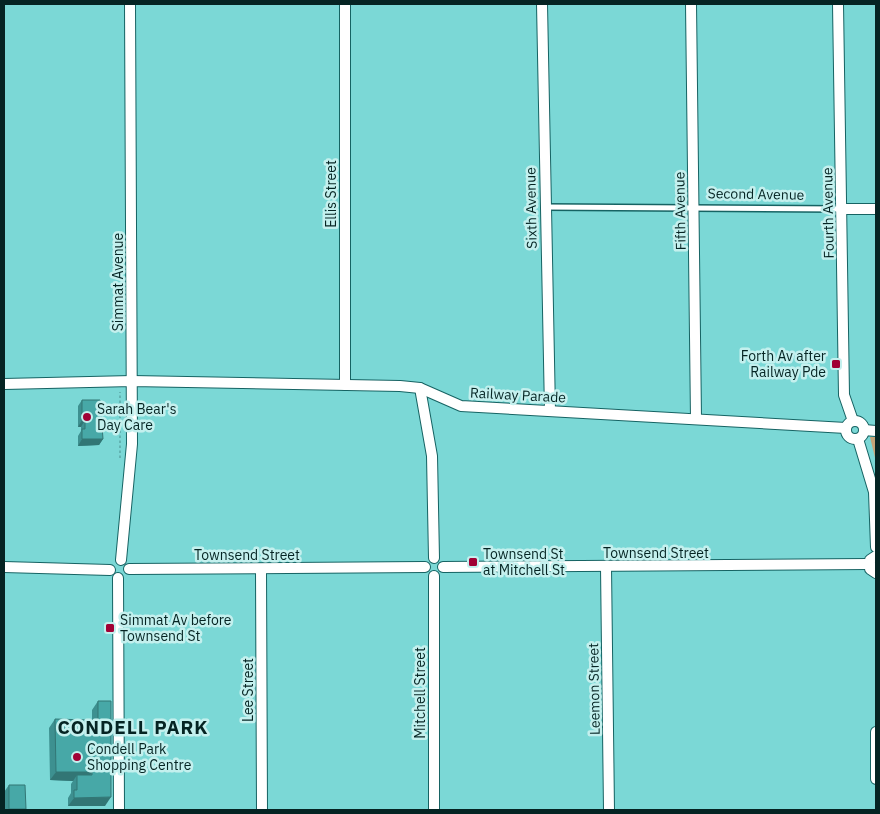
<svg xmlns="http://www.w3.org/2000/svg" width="880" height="814" font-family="'IBM Plex Sans',sans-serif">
  <rect width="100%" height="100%" fill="#7bd8d6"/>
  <!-- green -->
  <path fill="#c4a478" d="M 870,437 L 876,437 L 876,462 Z"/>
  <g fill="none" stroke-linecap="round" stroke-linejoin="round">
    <defs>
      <path id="lane" d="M 545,207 L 841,209"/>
      <g id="street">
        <path d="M 542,4 L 550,411"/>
        <path d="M 691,4 L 696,419"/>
        <path d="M 838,4 L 844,395 L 853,421"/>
        <path d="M 841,209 L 876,209"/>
        <path d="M 4,384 L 132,381 L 400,386 L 420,388 L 461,406 L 846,428"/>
        <path d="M 345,385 L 345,4"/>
        <path d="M 420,388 L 432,456 L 434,558"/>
        <circle cx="855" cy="430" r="9"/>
        <path d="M 864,430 L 876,431"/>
        <path d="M 858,439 L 874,492 L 876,547"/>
        <path d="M 876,556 L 870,560 L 870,569 L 876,573"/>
        <path d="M 121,560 L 132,444 L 130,4"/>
        <path d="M 4,567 L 110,570"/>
        <path d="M 443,567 L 868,564"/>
        <path d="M 606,567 L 609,810"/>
        <path d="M 129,569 L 425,567"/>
        <path d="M 261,570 L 262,810"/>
        <path d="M 118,578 L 119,810"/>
        <path d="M 876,732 L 876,779"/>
        <path d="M 434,810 L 434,576"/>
      </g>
    </defs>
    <!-- lane casing -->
    <use href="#lane" stroke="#166363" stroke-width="8"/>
    <!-- street casing -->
    <use href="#street" stroke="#166363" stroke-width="12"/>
    <!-- path -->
    <path stroke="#4b8f8e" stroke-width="1" stroke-dasharray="2.5 2.5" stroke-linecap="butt" d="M 120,458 L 120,392"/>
    <!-- lane -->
    <use href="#lane" stroke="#fff" stroke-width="5"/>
    <!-- street -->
    <use href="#street" stroke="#fff" stroke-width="10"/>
  </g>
  <!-- wall -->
  <g fill="#3d9090">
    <path d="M 82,400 L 103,439 L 99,445 L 78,446 L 78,436 L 81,431 L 81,427 L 78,427 L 78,406 Z"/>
    <path d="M 98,701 L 105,806 L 68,806 L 68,798 L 71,793 L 71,784 L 73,781 L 50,780 L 49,728 L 55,719 L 92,725 L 92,710 Z"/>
    <path d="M 9,785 L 26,809 L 25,810 L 4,810 L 4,792 Z"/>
  </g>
  <!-- shaded-wall -->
  <g fill="#327675">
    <path d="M 82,420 L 85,420 L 81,427 L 78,427 Z"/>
    <path d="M 82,439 L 103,439 L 99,445 L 78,446 Z"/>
    <path d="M 56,772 L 92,772 L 86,781 L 77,775 L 73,781 L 50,780 Z"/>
    <path d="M 111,797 L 105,806 L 68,806 L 74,798 Z"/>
    <path d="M 9,809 L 26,809 L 25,810 L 8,810 Z"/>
  </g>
  <!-- building -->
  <g fill="#47a8a7" stroke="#327675">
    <path d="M 82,400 L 100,400 L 103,439 L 82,439 L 82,429 L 85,429 L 85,420 L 82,420 Z"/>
    <path d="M 98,701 L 111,701 L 111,797 L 74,798 L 74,790 L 77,790 L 77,775 L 92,775 L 92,772 L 56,772 L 55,719 L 88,720 L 88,725 L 98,725 Z"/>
    <path d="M 9,785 L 25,785 L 26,809 L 9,809 Z"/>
  </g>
  <!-- markers -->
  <g fill="#a10135" stroke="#c4f0ee" stroke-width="2">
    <rect x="831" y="359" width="10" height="10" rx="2.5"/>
    <circle cx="87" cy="417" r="5"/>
    <rect x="468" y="557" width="10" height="10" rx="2.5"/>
    <rect x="105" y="623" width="10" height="10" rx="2.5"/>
    <circle cx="77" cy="757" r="5"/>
  </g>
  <g text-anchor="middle" stroke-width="5" stroke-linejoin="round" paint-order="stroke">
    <!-- street labels -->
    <g font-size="14" fill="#052423" stroke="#c4f0ee">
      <text transform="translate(331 194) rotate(-90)" y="5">Ellis Street</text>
      <text transform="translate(756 194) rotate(1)" y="5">Second Avenue</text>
      <text transform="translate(531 208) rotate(-91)" y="5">Sixth Avenue</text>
      <text transform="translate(680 211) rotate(-91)" y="5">Fifth Avenue</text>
      <text transform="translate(828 213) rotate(-91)" y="5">Fourth Avenue</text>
      <text transform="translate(118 282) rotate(-90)" y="5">Simmat Avenue</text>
      <text transform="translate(518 395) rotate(3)" y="5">Railway Parade</text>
      <text x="656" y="558">Townsend Street</text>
      <text x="247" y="560">Townsend Street</text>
      <text transform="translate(594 689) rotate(-91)" y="5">Leemon Street</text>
      <text transform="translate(248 690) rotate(-90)" y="5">Lee Street</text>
      <text transform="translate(420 693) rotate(-90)" y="5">Mitchell Street</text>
    </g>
    <!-- poi labels -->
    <g font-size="14" fill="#052423" stroke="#c4f0ee" text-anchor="start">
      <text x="826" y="361" text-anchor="end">Forth Av after<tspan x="826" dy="16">Railway Pde</tspan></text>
      <text x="97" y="414">Sarah Bear's<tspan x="97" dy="16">Day Care</tspan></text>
      <text x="483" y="559">Townsend St<tspan x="483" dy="16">at Mitchell St</tspan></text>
      <text x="120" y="625">Simmat Av before<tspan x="120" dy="16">Townsend St</tspan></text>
      <text x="87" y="754">Condell Park<tspan x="87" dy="16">Shopping Centre</tspan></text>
    </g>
    <!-- district labels -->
    <g font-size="19" font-weight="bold" letter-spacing="1" fill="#052423" stroke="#c4f0ee">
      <text x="133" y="734">CONDELL PARK</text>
    </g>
  </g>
  <!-- border -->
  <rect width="880" height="814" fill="none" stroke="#052423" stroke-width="10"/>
</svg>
